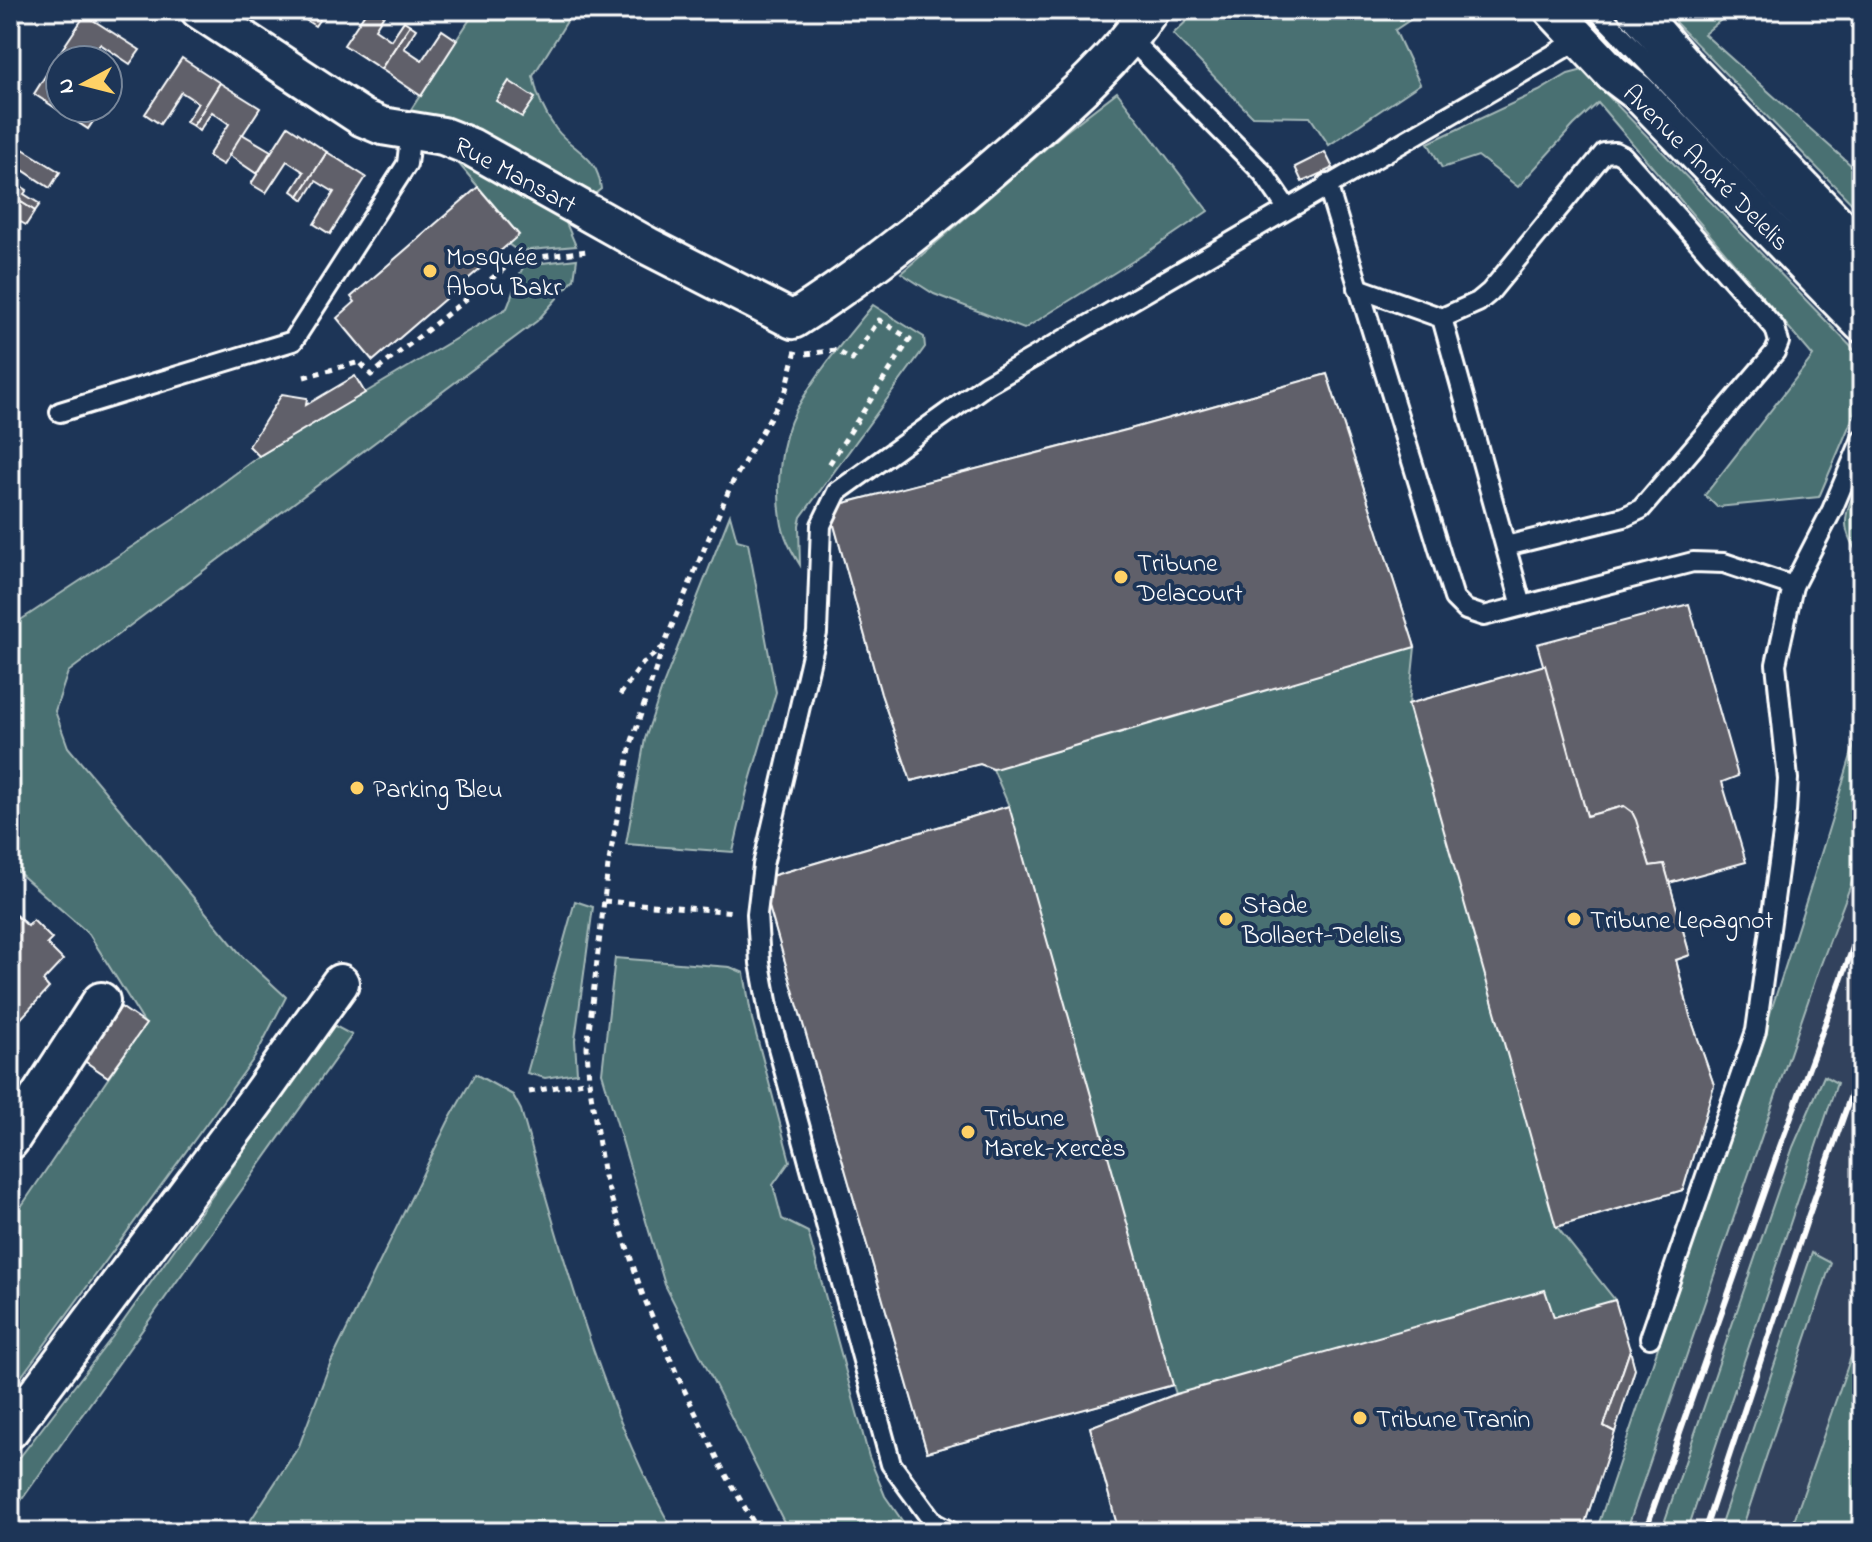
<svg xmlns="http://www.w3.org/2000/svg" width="1872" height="1542" font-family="'Indie Flower',sans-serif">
  <rect width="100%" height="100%" fill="#1d3557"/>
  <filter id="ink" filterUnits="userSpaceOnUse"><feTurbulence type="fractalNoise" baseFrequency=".0125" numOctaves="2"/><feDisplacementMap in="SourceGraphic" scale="16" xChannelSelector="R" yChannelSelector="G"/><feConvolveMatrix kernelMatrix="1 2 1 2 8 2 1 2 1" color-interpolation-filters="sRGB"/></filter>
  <g filter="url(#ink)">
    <!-- built -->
    <path fill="#31425d" d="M 1862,855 L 1862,1325 L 1790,1532 L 1626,1532 L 1818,972 Z"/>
    <!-- green -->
    <g fill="#4a7072" stroke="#a4b8b8" stroke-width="2">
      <path d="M 476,10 L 574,10 L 533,76 C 537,96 543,112 556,129 C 574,152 598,155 601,189 L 591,197 L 432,117 L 410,111 Z"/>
      <path d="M 1198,10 L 1425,10 L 1395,30 L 1420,84 L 1329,145 L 1310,117 L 1252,116 L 1173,34 Z"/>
      <path d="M 1677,10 L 1733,10 L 1704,34 L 1862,175 L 1862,214 L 1676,23 Z"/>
      <path d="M 1583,70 L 1862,358 L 1862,396 L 1819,497 L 1717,507 L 1705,495 L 1813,356 L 1598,103 L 1574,125 L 1518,187 L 1478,156 L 1442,168 L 1428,143 L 1539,91 L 1568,74 Z"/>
      <path d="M 1117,92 L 1208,211 L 1146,253 L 1024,329 L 934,294 L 901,273 L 1065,132 Z"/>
      <path d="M 454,158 L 562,207 L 566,223 L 576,246 L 518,251 L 508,244 L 518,234 Z"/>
      <path d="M 577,259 L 574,279 L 537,321 L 68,672 L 55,711 L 68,747 L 242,956 L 286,997 L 255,1057 L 10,1392 L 10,1223 L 145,1024 L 89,934 L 10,865 L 10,627 L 174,519 L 259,456 L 507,308 C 514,293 515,278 525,265 Z"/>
      <path d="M 873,305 L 924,337 L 925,347 L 801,517 L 799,525 L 800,565 C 791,550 783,536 781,519 C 776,486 780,440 796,410 C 817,372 846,338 873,305 Z"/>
      <path d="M 1327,374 L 1415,647 L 1409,704 L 1545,665 L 1664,864 L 1690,955 L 1676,960 L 1690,1016 L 1714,1085 L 1683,1190 L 1557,1227 L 1615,1300 L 1635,1369 L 1582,1532 L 1119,1532 L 1090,1427 L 1176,1394 L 1173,1385 L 927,1452 L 761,879 L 1009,806 L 993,769 L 980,764 L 911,781 L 881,694 L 829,507 L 1130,429 Z"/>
      <path d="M 1862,475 L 1862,559 C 1835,524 1847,511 1862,475 Z"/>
      <path d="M 730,515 L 737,540 L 748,543 L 776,692 L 747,791 L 733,852 L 626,844 L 645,739 L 663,685 Z"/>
      <path d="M 1862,718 L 1862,855 L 1818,972 L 1626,1532 L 1596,1532 C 1686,1261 1782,992 1862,718 Z"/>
      <path d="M 575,901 L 593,907 L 575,1040 L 577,1073 L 545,1078 L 527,1073 Z"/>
      <path d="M 615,958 L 730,967 L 744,973 L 752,1019 L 790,1161 L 773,1185 L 782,1219 L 808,1232 L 869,1457 L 885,1496 L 910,1532 L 789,1532 L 665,1285 L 602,1073 Z"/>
      <path d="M 333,1025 L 352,1035 L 10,1516 L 10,1470 L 113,1336 Z"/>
      <path d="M 475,1074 L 513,1095 L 521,1110 C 562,1252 600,1403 674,1532 L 243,1532 L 299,1446 L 330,1364 L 448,1122 Z"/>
      <path d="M 1824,1076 L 1837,1083 L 1687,1532 L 1661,1532 L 1793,1147 Z"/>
      <path d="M 1812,1253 L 1831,1263 L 1741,1532 L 1718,1532 Z"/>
      <path d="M 1862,1325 L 1862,1444 L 1857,1457 L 1862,1472 L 1862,1532 L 1790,1532 Z"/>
    </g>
    <!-- building -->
    <g fill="#61616a" stroke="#fff" stroke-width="2">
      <path d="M 290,10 L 326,10 L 315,26 Z"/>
      <path d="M 367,10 L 387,10 L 375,29 L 391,40 L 404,21 L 410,25 L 381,69 L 344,45 Z"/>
      <path d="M 85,15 L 140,50 L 130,64 L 100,44 L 90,60 L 68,60 L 59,54 Z"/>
      <path d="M 410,25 L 416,29 L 404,48 L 422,60 L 442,30 L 457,40 L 421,96 L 381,69 Z"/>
      <path d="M 59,54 L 68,60 L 60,60 L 60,108 L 88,108 L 98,114 L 88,129 L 34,94 Z"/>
      <path d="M 182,58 L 220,83 L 193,126 L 186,122 L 198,103 L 181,92 L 160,124 L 145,114 Z"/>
      <path d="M 509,81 L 535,98 L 522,117 L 496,101 Z"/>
      <path d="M 220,83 L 260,108 L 223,165 L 208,156 L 229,124 L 212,112 L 199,131 L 193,126 Z"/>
      <path d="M 288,126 L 327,152 L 299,196 L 292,191 L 304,172 L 287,161 L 266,193 L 251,184 Z"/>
      <path d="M 242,134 L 271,151 L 257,174 L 229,155 Z"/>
      <path d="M 10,141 L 60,172 L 50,188 L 21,169 L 13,181 L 27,190 L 24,194 L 40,204 L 35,211 L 10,195 Z"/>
      <path d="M 327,152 L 366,177 L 330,234 L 314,224 L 334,192 L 316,181 L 304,200 L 299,196 Z"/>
      <path d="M 1325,152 L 1333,168 L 1302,182 L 1295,167 Z"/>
      <path d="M 478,187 L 519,235 L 373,361 L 337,318 L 355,302 L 351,297 Z"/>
      <path d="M 10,195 L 35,211 L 26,225 L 10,216 Z"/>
      <path d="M 1327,374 L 1415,647 L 998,768 L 993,769 L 980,764 L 911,781 L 881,694 L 829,507 L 1130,429 Z"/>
      <path d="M 355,376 L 365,393 L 259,456 L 249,446 L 282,394 L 307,398 L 306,405 Z"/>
      <path d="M 1689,604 L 1738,776 L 1722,782 L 1746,862 L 1669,883 L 1664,864 L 1650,866 L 1632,812 L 1624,806 L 1587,816 L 1537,644 Z"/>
      <path d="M 1545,665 L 1587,816 L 1624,806 L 1632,812 L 1636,820 L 1650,866 L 1664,864 L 1690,955 L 1676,960 L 1690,1016 L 1714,1085 L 1683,1190 L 1556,1227 L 1408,704 Z"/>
      <path d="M 1009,806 L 1173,1385 L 927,1452 L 761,879 Z"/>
      <path d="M 11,911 L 28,926 L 33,920 L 52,939 L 47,944 L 63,960 L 43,981 L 49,988 L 16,1024 L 10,1026 Z"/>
      <path d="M 121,1007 L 146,1024 L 108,1077 L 83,1060 Z"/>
      <path d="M 1545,1290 L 1554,1317 L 1615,1300 L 1630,1350 L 1604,1426 L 1615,1432 L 1582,1532 L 1119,1532 L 1090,1427 L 1176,1394 Z"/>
      <path d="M 1630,1350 L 1635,1369 L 1615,1432 L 1604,1426 Z"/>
    </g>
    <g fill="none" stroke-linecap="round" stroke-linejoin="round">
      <defs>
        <g id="lane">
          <path d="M 1597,10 L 1862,287"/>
          <path d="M 1130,39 L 1263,173 L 1287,208"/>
          <path d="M 1327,184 L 1454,598 L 1466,610 L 1484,616 L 1693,562 L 1724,563 L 1793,586"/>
          <path d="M 1358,288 L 1442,318 L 1522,606"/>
          <path d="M 1442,318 L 1478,302 L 1490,292 L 1604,153 L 1615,152 L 1623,156 L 1775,328 L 1779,342 L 1775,352 L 1641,509 L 1624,517 L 1506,546"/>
          <path d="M 60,412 L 293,341 L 407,164 L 411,130"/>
          <path d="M 1650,1338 L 1756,1031 L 1786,812 L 1788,779 L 1776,664 L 1793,586 L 1832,510 L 1862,439"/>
          <path d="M 951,1532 L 934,1523 L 891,1464 L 770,1018 L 760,963 L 757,914 L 763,865 L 817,633 L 821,525 L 837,492 L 986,385 L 1580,39"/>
        </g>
        <g id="street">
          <path d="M 199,10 L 363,118 L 382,126 L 443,136 L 471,147 L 648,246 L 793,320 C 872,270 944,210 1014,149 C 1063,106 1113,64 1150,10"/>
          <path d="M 1553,10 L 1612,73 L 1637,92 L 1862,324"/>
          <path d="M 1636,10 L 1683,64 L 1862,250"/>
          <path d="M 10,1141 L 101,1001"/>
          <path d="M 10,1430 L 258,1098 L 340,983"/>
        </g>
      </defs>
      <!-- lane casing -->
      <use href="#lane" stroke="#fff" stroke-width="24"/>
      <!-- street casing -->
      <use href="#street" stroke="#fff" stroke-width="42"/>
      <!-- path -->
      <g stroke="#fff" stroke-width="5" stroke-dasharray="6 6" stroke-linecap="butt">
        <path d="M 806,354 L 836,350 L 852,360 L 879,320 L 910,339 L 828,466"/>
        <path d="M 304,377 L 360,362 L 371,375 L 515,260 L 587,251"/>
        <path d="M 620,695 L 643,663 L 662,648"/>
        <path d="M 604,901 L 735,912"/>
        <path d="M 529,1092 L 589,1081"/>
        <path d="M 759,1532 L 722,1468 L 679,1379 L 642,1293 L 604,1176 L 589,1081 L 587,1047 L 608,866 L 631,744 L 663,647 L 731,485 L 786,390 L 796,350"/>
      </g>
      <!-- lane -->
      <use href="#lane" stroke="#1d3557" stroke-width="18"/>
      <!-- street -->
      <use href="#street" stroke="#1d3557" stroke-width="36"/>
      <!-- rail -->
      <g stroke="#fff" stroke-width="6">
        <path d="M 1645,1532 L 1779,1149 L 1862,923"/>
        <path d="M 1704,1532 L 1807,1220 L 1862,1064"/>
      </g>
    </g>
  </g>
  <!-- markers -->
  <g fill="#ffd166" stroke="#1d3557" stroke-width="3">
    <circle cx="430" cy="271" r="8"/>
    <circle cx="1121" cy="577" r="8"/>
    <circle cx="357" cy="788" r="8"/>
    <circle cx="1226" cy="919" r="8"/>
    <circle cx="1574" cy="919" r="8"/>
    <circle cx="968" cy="1132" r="8"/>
    <circle cx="1360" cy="1418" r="8"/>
  </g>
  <g text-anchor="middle" stroke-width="8" stroke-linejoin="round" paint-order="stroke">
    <!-- street labels -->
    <g font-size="26" fill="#fff" stroke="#1d3557">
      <text transform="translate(1707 167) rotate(45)" y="9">Avenue André Delelis</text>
      <text transform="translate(516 174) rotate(28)" y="9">Rue Mansart</text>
    </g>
    <!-- poi labels -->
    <g font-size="26" fill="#fff" stroke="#1d3557" text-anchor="start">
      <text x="446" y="265">Mosquée<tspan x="446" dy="30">Abou Bakr</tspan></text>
      <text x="1137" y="571">Tribune<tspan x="1137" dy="30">Delacourt</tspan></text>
      <text x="373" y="797">Parking Bleu</text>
      <text x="1242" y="913">Stade<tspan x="1242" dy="30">Bollaert-Delelis</tspan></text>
      <text x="1590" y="928">Tribune Lepagnot</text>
      <text x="984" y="1126">Tribune<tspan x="984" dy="30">Marek-Xercès</tspan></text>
      <text x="1376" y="1427">Tribune Tranin</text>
    </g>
  </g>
  <!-- margin -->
  <rect width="1872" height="1542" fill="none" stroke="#1d3557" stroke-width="40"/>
  <rect x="20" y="20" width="1832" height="1502" fill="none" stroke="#fff" stroke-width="3" filter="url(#ink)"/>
  <!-- north arrow -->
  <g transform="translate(84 84) rotate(263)"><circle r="38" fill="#1d3557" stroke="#77869a" stroke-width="2"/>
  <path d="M0-6L14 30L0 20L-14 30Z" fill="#ffd166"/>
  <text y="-12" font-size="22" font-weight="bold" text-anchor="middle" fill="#ffffff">N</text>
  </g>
</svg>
